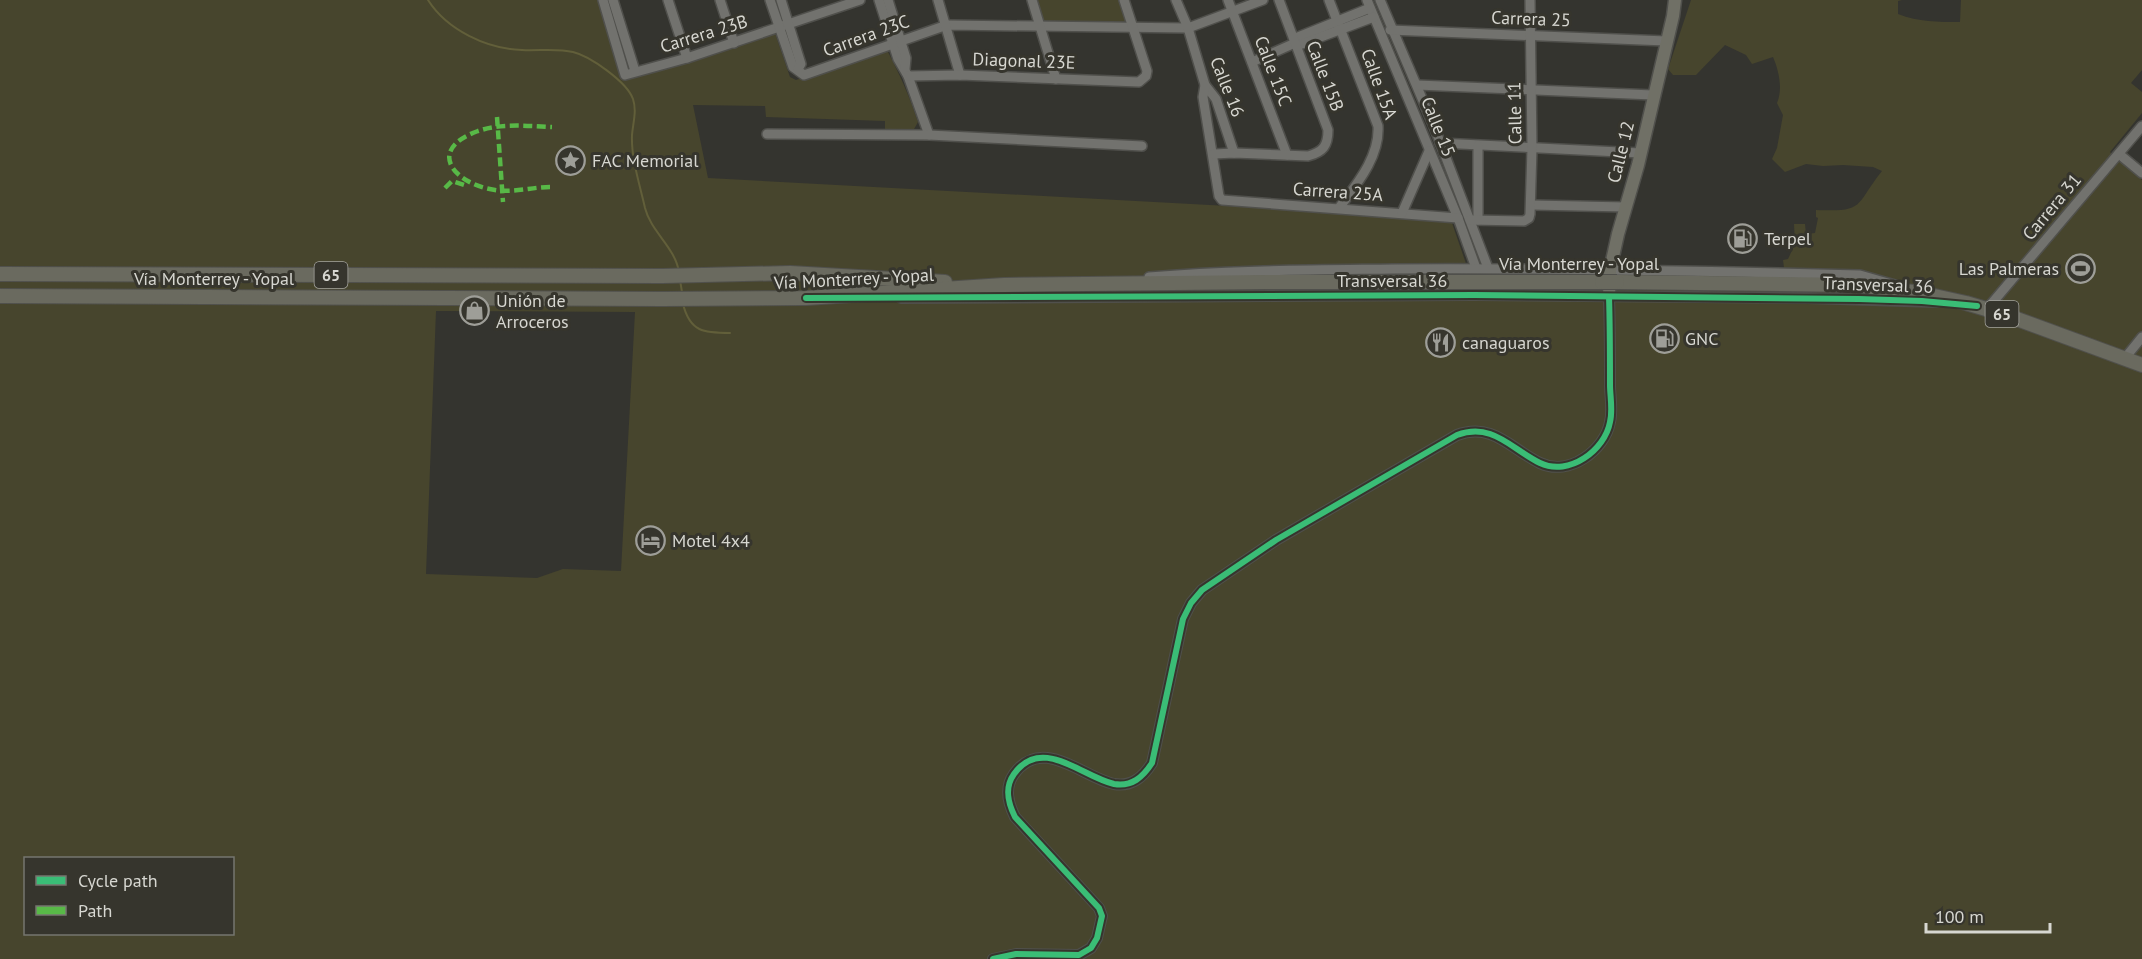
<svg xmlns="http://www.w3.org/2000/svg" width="2142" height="959" font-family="'PT Sans',sans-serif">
  <rect width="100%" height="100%" fill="#34342f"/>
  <!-- green -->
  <g fill="#47452d" fill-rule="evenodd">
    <path d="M 0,0 L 608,0 L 632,75 L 775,33 L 790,77 L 796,80 L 887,50 C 899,73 910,97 918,122 L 913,131 L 885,132 L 885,121 L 766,117 L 765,106 L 693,105 L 708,178 L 1228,206 L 1451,220 L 1472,281 L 1786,283 L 1783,260 L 1788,259 L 1795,244 L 1794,224 L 1805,224 L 1806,234 L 1815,233 L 1818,218 L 1816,217 L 1816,210 C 1866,212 1854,206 1882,171 L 1873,167 L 1843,165 L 1823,166 L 1806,164 L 1785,172 L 1772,159 L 1777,148 L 1783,115 L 1777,103 C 1783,89 1779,71 1773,57 L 1752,64 L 1746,55 L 1725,45 L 1696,75 L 1673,75 L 1668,69 L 1691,0 L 1902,0 L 1898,1 L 1898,14 C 1919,22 1937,22 1960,22 L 1961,0 L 2142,0 L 2142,70 L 2131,83 L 2142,92 L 2142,113 L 2110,152 L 2142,180 L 2142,959 L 0,959 ZM 436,311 L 635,312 L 621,571 L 563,569 L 537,578 L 426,574 ZM 26,858 L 232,858 L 232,934 L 26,934 Z"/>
    <path d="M 1034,0 L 1122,0 L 1129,25 L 1042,22 Z"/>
  </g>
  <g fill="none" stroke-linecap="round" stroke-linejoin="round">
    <!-- stream -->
    <g stroke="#625f3a" stroke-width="2">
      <path d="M 428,0 C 447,30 487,49 522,50 C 538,51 557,48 573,52 C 590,56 627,82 633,99 C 637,111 633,123 632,135 C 631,159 640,185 645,208 C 651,232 675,247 679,272"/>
      <path d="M 680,280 L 682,292"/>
      <path d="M 683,304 C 690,332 704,333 730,333"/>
    </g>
    <defs>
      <g id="minor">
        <path d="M 603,0 L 625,75 L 687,58 L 860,0"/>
        <path d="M 613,0 L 635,71"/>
        <path d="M 668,0 L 687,58"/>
        <path d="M 720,0 L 734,43"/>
        <path d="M 770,0 L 793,67 L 804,75 L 947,25 L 1188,28 L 1263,0"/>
        <path d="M 781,0 L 801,64 L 798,69"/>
        <path d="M 879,0 L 898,59 L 908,76 L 929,135"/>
        <path d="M 888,0 L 906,58 L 905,69"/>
        <path d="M 938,0 L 960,75"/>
        <path d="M 1032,0 L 1056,79"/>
        <path d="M 1176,0 L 1188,28 L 1205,85 L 1216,99 L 1234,153"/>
        <path d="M 1228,0 L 1287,155"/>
        <path d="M 1329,0 L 1378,126 C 1380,157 1356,185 1339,208"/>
        <path d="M 1367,0 L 1458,218 L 1476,268"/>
        <path d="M 1380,0 L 1435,129 L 1488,268"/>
        <path d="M 1390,30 L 1666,41"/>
        <path d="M 1295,43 L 1298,37 L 1370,8"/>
        <path d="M 1252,62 L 1295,43 L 1302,44 L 1374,17"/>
        <path d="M 908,76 L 960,75 L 1139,82 L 1146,76 L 1147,71 L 1124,0"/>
        <path d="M 1205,85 L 1203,97 L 1219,196 L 1222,200 L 1458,218"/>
        <path d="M 1417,85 L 1653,95"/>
        <path d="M 767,134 L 929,135 L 1142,146"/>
        <path d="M 1440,143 L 1640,153"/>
        <path d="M 1478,146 L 1478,220"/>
        <path d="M 1214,154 L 1234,153 L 1308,156 C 1323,152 1328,146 1328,130 L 1279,0"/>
        <path d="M 2119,154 L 2142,173"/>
        <path d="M 1532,205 L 1626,207"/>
        <path d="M 1402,213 L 1429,151"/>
        <path d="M 1470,220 L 1524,221 L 1529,218 L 1530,214 L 1532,148 L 1530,0"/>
        <path d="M 1149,277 C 1230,270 1311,270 1393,269 C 1549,268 1704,271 1860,275 L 1895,285"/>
        <path d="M 901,298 L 1474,295 L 1807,298 L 1937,302"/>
        <path d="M 1987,309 L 2142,126"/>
        <path d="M 2125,358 L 2142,337"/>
        <path d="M 993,959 L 1016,954 L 1079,955 L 1091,948 L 1097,938 L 1102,916 L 1099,908 L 1015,817 C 1008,803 1004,788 1014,774 C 1042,735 1082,777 1114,784 C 1132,787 1143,777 1152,763 L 1183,619 L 1191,603 L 1202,590 L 1276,540 L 1457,435 C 1493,422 1511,449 1540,463 C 1569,477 1605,450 1610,422 C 1613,410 1610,396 1610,385 C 1610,355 1610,326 1609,297"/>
      </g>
      <path id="major" d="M 1609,297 L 1610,270 L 1618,234 L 1638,165 L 1673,16 L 1675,0"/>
      <g id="highway">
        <path d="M 0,274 L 662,276 L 790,273 L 945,282"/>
        <path d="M 1617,282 L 1856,285 L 1921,293 L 1966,303 L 2006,315 L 2142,365"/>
        <path d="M 0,296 L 662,299 L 806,298 L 1004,285 L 1265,282 L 1602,282"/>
      </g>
    </defs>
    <!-- minor casing -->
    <use href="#minor" stroke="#50504c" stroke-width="12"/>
    <!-- major casing -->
    <use href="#major" stroke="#50504c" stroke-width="15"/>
    <!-- highway casing -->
    <use href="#highway" stroke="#50504c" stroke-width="16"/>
    <!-- minor -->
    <use href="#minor" stroke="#72726e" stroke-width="9"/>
    <!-- major -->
    <use href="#major" stroke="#707066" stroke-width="12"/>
    <!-- highway -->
    <use href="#highway" stroke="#6a6a5f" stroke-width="14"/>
    <defs>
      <path id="highway-bridge" d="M 1602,282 L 1617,282"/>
    </defs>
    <!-- highway-bridge casing -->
    <use href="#highway-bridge" stroke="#50504c" stroke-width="16" stroke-linecap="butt"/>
    <!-- highway-bridge -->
    <use href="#highway-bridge" stroke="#6a6a5f" stroke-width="14"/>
    <!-- quiet -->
    <g stroke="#58b947" stroke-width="4.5" stroke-dasharray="9 4.5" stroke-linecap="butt">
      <path d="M 497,117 L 503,202"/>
      <path d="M 550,187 C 532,187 513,193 495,190 C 454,184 425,150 478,131 C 502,123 527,126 552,127"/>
      <path d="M 445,188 L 452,181 L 467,186"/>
    </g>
    <defs>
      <g id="cycleway">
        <path d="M 806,298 L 1474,295 L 1859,299 L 1922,301 L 1977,306"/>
        <path d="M 993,959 L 1016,954 L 1079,955 L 1091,948 L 1097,938 L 1102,916 L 1099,908 L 1015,817 C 1008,803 1004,788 1014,774 C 1042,735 1082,777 1114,784 C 1132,787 1143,777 1152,763 L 1183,619 L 1191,603 L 1202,590 L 1276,540 L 1457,435 C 1493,422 1511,449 1540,463 C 1569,477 1605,450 1610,422 C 1613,410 1610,396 1610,385 C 1610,355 1610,326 1609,297"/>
      </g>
    </defs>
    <!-- cycleway casing -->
    <use href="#cycleway" stroke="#36352d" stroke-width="10"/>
    <!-- cycleway -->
    <use href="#cycleway" stroke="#3abd76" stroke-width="6"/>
  </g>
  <!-- icons -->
  <defs>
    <symbol id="sight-ring" viewBox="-11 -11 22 22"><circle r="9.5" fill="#36352d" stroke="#9e9e98" stroke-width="1.5"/><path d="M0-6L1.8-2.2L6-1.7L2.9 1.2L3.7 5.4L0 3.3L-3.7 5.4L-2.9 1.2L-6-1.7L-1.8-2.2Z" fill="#9e9e98"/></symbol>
    <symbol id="fuel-ring" viewBox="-11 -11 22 22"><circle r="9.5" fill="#36352d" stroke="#9e9e98" stroke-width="1.5"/><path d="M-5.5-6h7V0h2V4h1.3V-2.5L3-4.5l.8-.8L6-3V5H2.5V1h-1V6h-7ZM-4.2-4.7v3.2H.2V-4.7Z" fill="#9e9e98"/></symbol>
    <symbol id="stadium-ring" viewBox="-11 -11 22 22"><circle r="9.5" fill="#36352d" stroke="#9e9e98" stroke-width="1.5"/><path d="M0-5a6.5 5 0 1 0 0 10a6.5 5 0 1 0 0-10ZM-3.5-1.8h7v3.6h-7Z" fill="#9e9e98"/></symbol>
    <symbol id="shop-ring" viewBox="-11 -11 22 22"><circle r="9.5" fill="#36352d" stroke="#9e9e98" stroke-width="1.5"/><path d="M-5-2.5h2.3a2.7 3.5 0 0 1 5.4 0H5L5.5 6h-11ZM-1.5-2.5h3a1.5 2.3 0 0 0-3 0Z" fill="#9e9e98"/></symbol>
    <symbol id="restaurant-ring" viewBox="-11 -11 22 22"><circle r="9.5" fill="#36352d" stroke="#9e9e98" stroke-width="1.5"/><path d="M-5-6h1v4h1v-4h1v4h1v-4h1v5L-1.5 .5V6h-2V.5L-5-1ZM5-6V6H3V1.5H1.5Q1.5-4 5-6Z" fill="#9e9e98"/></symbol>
    <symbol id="hotel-ring" viewBox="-11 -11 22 22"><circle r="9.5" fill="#36352d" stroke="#9e9e98" stroke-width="1.5"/><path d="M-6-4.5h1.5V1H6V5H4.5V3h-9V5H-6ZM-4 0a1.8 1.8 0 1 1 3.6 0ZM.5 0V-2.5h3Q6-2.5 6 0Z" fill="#9e9e98"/></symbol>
  </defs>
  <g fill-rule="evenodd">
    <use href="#sight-ring" x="554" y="144" width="33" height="33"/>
    <use href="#fuel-ring" x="1726" y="222" width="33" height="33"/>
    <use href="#stadium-ring" x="2064" y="252" width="33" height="33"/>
    <use href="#shop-ring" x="458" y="294" width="33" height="33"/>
    <use href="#fuel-ring" x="1648" y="322" width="33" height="33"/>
    <use href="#restaurant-ring" x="1424" y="326" width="33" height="33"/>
    <use href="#hotel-ring" x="634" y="524" width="33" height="33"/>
  </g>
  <g text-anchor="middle" stroke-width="6" stroke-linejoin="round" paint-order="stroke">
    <!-- shield labels -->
    <g fill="#36352d" stroke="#a7a6a0" stroke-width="1.5">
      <rect x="314.5" y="262" width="33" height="26" rx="4.5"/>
      <rect x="1985.5" y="301" width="33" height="26" rx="4.5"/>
    </g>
    <g font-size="16" font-weight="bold" fill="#d7d7d1">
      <text x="331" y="281">65</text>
      <text x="2002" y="320">65</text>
    </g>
    <!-- street labels -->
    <g font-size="18" fill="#d7d7d1" stroke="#36352d">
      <text transform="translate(1531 19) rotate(2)" y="6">Carrera 25</text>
      <text transform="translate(704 34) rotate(-17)" y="6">Carrera 23B</text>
      <text transform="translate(866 36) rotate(-20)" y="6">Carrera 23C</text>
      <text transform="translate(1024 61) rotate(2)" y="6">Diagonal 23E</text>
      <text transform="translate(1273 71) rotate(69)" y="6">Calle 15C</text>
      <text transform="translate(1325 76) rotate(69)" y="6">Calle 15B</text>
      <text transform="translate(1379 84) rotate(70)" y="6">Calle 15A</text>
      <text transform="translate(1227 87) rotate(68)" y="6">Calle 16</text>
      <text transform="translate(1515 113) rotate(-91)" y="6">Calle 11</text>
      <text transform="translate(1438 127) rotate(68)" y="6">Calle 15</text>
      <text transform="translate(1621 152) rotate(-76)" y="6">Calle 12</text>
      <text transform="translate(1338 192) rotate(4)" y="6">Carrera 25A</text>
      <text transform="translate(2052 207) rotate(-50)" y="6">Carrera 31</text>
      <text x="1579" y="270">Vía Monterrey - Yopal</text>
      <text x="214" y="285">Vía Monterrey - Yopal</text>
      <text transform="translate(854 279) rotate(-3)" y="6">Vía Monterrey - Yopal</text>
      <text x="1392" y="287">Transversal 36</text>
      <text transform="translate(1878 285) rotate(2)" y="6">Transversal 36</text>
    </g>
    <!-- poi labels -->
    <g font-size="18" fill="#d7d7d1" stroke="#36352d" text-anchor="start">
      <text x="592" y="167">FAC Memorial</text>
      <text x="1764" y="245">Terpel</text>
      <text x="2059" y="275" text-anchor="end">Las Palmeras</text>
      <text x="496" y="307">Unión de<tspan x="496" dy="21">Arroceros</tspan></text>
      <text x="1685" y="345">GNC</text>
      <text x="1462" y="349">canaguaros</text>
      <text x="672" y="547">Motel 4x4</text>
    </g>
  </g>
  <!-- legend -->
  <rect x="24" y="857" width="210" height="78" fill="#36352d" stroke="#76766f" stroke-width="1.5"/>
  <rect x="36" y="876" width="30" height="9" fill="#3abd76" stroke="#76766f" stroke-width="1.5"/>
  <text x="78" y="887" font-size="18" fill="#d7d7d1">Cycle path</text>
  <rect x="36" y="906" width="30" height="9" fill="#58b947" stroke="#76766f" stroke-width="1.5"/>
  <text x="78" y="917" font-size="18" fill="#d7d7d1">Path</text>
  <!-- scale -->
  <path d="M1926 923v9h124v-9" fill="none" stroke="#d7d7d1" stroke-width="3"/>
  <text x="1935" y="923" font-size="18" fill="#d7d7d1" stroke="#36352d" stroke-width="4.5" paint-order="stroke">100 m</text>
</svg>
